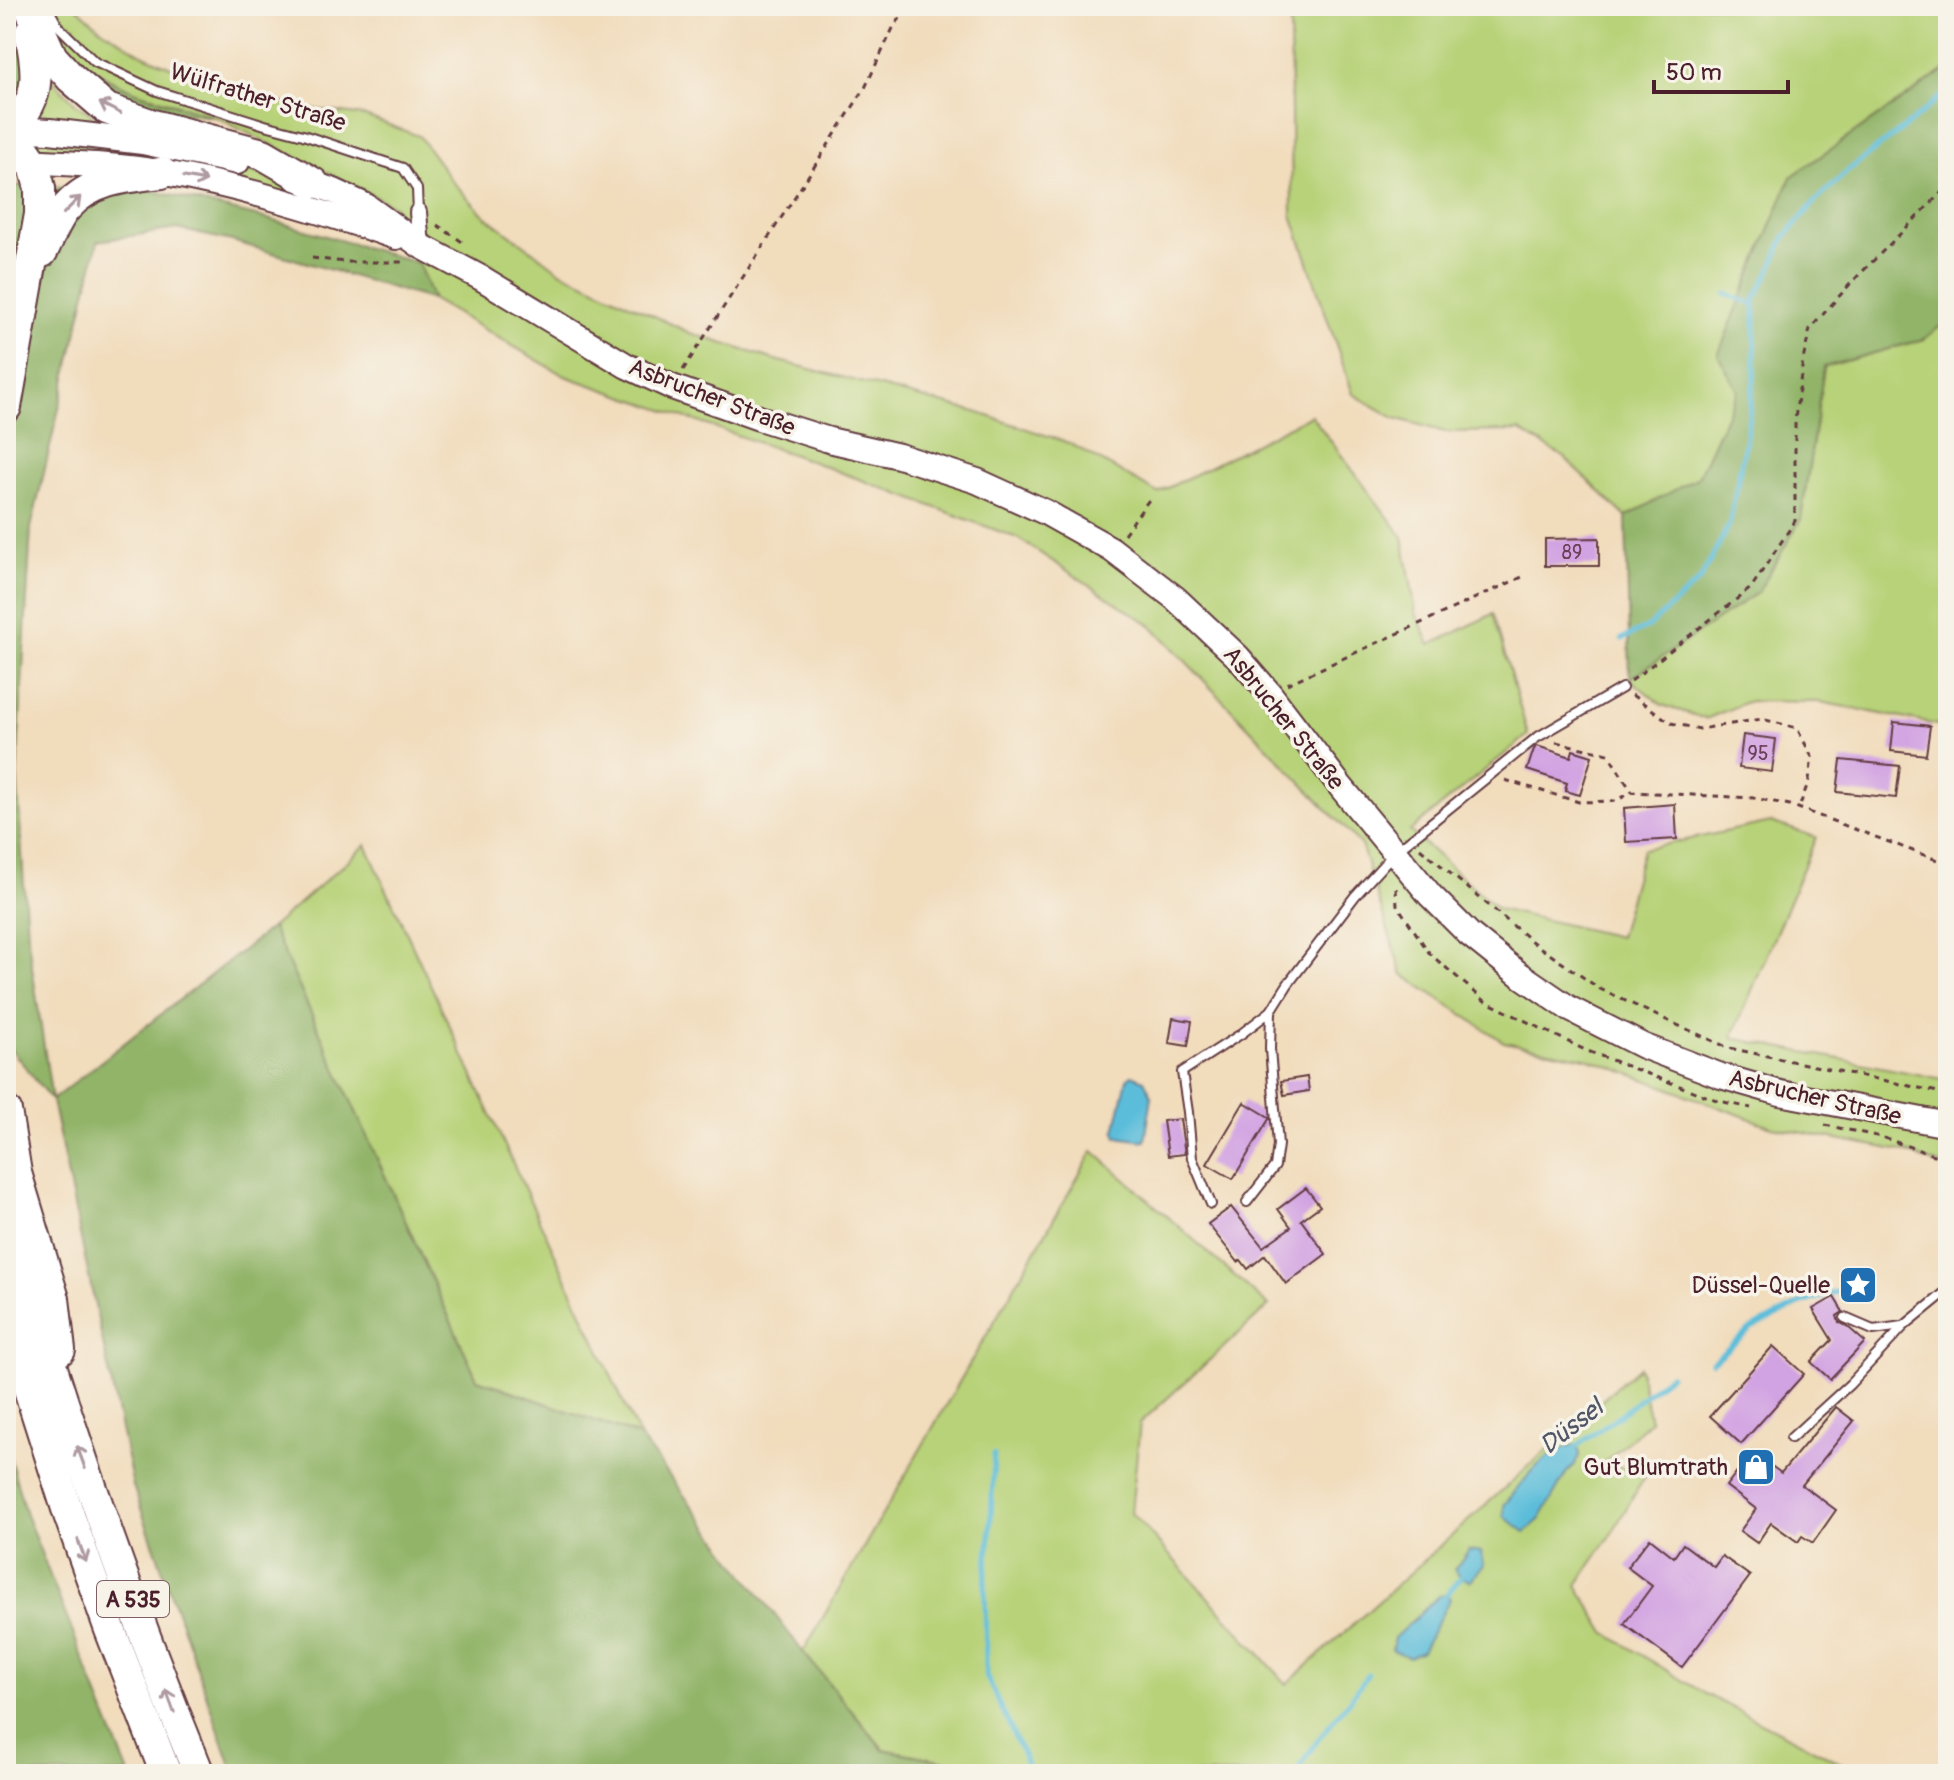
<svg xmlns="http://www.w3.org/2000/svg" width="1954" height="1780" font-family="Pangolin,sans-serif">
  <rect width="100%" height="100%" fill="#f7f3e8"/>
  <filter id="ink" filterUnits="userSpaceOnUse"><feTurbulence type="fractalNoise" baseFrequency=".0125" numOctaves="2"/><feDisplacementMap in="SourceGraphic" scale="16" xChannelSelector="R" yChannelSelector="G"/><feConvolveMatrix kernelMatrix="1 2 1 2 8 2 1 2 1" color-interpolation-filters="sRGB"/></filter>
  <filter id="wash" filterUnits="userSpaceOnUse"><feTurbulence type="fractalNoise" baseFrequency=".006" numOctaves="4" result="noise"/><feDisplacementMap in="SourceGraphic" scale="32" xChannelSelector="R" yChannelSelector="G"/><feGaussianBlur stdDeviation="1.8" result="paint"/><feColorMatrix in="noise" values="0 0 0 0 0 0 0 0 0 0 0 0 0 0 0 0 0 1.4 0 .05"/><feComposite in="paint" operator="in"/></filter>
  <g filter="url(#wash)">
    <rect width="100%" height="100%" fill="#f1dcbc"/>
    <!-- green -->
    <g fill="#b7d278" stroke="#807852" stroke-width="2">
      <path d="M 40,6 L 75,6 L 100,28 L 142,54 L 182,72 L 296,107 L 365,116 L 419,136 L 453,182 L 484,215 L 558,270 L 690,333 L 772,359 L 976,412 L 1069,443 L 1158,493 L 1311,415 L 1403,537 L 1416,613 L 1430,645 L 1493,614 L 1528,735 L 1410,831 L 1498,909 L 1619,937 L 1643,849 L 1771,822 L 1816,837 L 1732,1038 L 1948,1080 L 1948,1168 L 1902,1151 L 1772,1127 L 1590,1059 L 1504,1042 L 1402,974 L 1361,845 L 1152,626 L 1017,538 L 797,456 L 565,376 L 433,300 L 394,206 L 216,117 L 130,90 L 81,63 L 53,34 Z"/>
      <path d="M 1290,6 L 1948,6 L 1948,68 L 1791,177 L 1738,391 L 1698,477 L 1626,517 L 1565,458 L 1520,431 L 1445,432 L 1395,418 L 1353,394 L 1292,215 Z"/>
      <path d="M 41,68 L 76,104 L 95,117 L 123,129 L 29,122 Z"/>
      <path d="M 31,137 L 223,164 L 285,181 L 362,210 L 39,157 Z"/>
      <path d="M 1948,320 L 1948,727 L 1820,702 L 1749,701 L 1706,719 L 1662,705 L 1630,679 L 1758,592 L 1801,519 L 1824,367 L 1924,339 Z"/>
      <path d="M 366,845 L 639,1436 L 477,1379 L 272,927 Z"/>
      <path d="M 1093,1151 L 1269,1306 L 1140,1423 L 1131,1513 L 1287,1684 L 1639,1367 L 1650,1421 L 1603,1464 L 1647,1473 L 1612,1533 L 1577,1585 L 1606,1633 L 1707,1695 L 1863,1774 L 1011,1774 L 883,1749 L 803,1652 Z"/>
    </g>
    <!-- forest -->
    <g fill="#91b468" stroke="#6e6a4a" stroke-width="2">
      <path d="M 6,6 L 40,6 C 44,15 48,26 53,34 C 89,85 161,100 216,117 C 176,113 134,110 99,89 C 88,83 78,74 67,67 L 27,74 L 16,106 L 6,105 Z"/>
      <path d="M 1948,68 L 1948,320 L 1924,339 L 1824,367 L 1801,519 L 1758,592 L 1630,679 L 1626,517 L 1698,477 L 1738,391 L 1718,355 L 1791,177 Z"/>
      <path d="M 6,185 L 154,191 L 268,219 L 418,263 L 433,300 L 232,241 L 177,229 L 98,241 L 31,528 L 17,773 L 27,934 L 52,1100 L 272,927 L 477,1379 L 639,1436 L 803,1652 L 883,1749 L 1011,1774 L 234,1774 L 133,1486 L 52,1101 L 6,1043 Z"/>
      <path d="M 6,1444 L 26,1515 L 129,1774 L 6,1774 Z"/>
    </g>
    <!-- water -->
    <g fill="#5bbdda" stroke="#526e82" stroke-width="2">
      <path d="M 1132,1075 L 1144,1080 L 1152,1096 L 1145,1141 L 1117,1137 L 1115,1131 L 1127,1079 Z"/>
      <path d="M 1577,1445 L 1580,1454 L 1575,1465 L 1567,1472 L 1540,1519 L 1525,1532 L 1504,1516 L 1504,1505 C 1523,1483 1546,1446 1577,1445 Z"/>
      <path d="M 1469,1550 L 1481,1552 L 1484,1565 L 1470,1581 L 1461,1577 L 1454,1570 Z"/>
      <path d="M 1447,1594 L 1450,1599 L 1422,1651 L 1409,1657 L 1392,1650 L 1394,1638 L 1439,1596 Z"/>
    </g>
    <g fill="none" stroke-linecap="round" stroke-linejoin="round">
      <!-- stream -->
      <g stroke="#5bbdda" stroke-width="5">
        <path d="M 1726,294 L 1755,305"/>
        <path d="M 1622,639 L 1648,627 L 1700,580 L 1729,525 L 1745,444 L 1755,372 L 1755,299 L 1771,269 L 1784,238 L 1815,202 L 1850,169 L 1911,122 L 1948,90"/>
        <path d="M 1712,1362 L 1751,1329 L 1799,1304 L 1858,1285"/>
        <path d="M 1573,1449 L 1625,1411 L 1670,1375"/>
        <path d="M 994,1455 L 990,1537 L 985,1584 L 986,1676 L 1032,1774"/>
        <path d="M 1444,1598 L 1463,1575"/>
        <path d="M 1296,1774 C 1315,1738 1346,1709 1368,1674"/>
      </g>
    </g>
    <g id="blocks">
      <!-- building -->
      <g fill="#d2a3e2">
        <path d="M 1599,538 L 1599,566 L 1545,566 L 1545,539 Z"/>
        <path d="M 1894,722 L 1930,726 L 1926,755 L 1891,751 Z"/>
        <path d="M 1743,735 L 1776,739 L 1772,772 L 1739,768 Z"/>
        <path d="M 1537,746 L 1571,757 L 1573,750 L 1592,756 L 1580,795 L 1565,791 L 1567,783 L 1527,770 L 1534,749 Z"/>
        <path d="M 1841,760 L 1900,766 L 1896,798 L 1837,792 Z"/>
        <path d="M 1675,804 L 1677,839 L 1626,842 L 1624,808 Z"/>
        <path d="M 1173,1018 L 1192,1021 L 1188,1046 L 1169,1043 Z"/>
        <path d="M 1307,1077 L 1309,1091 L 1284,1095 L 1281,1081 Z"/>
        <path d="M 1244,1102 L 1269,1117 L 1269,1119 L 1233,1179 L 1207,1164 Z"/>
        <path d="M 1180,1119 L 1185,1154 L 1168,1156 L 1163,1121 Z"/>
        <path d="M 1306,1188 L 1320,1206 L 1301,1220 L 1326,1254 L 1286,1284 L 1265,1255 L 1248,1269 L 1241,1260 L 1238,1262 L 1208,1224 L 1231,1207 L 1263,1247 L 1291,1227 L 1278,1209 Z"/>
        <path d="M 1834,1297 L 1843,1312 L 1837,1316 L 1839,1322 L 1848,1327 L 1865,1342 L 1830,1379 L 1811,1362 L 1832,1340 L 1813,1309 Z"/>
        <path d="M 1773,1346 L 1804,1374 L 1741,1444 L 1710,1416 Z"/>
        <path d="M 1836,1407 L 1854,1421 L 1802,1485 L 1836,1510 L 1813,1543 L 1802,1536 L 1798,1542 L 1771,1523 L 1757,1543 L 1740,1531 L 1756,1509 L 1726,1486 L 1752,1452 L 1781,1473 Z"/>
        <path d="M 1650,1538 L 1674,1557 L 1683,1544 L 1714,1567 L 1722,1556 L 1750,1576 L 1682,1667 L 1624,1624 L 1652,1586 L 1627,1567 Z"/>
      </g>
    </g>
  </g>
  <g filter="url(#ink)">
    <use href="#blocks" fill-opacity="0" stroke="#633b41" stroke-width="2"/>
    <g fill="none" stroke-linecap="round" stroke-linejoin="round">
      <defs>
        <g id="lane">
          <path d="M 47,6 L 58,26 L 95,62 L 157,91 L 265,125 L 303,135 L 403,168 L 417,189 L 418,212"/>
          <path d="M 1247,1202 L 1275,1166 L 1278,1145 L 1270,1049 L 1271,1011 L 1288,984 L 1355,896 L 1395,852 L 1536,738 L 1622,688"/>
          <path d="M 1211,1204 L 1192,1158 L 1188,1112 L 1182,1072 L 1241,1034 L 1271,1011"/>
          <path d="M 1845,1318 L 1873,1330 L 1903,1326"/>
          <path d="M 1791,1438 L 1850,1384 L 1904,1326 L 1948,1290"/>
        </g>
        <path id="street" d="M 418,212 L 421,246"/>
        <g id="secondary">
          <path d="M 6,129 L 50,131 L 143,142 L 237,162"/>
          <path d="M 6,160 C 59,163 113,164 165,173 C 244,187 321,211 396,237"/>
          <path d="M 296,178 L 334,191 L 366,206 L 421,246 L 483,279 L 627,366 L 672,387 L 759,418 L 829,440 L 899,456 L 977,481 L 1045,512 L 1111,549 L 1175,598 L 1238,657 L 1270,694 L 1341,787 L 1430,895 L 1469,934 L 1519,974 L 1570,1009 L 1643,1046 L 1721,1076 L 1780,1093 L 1948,1125"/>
        </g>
        <g id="highway">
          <path d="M 29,6 L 52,57 L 71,78 L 107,109 L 153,125 L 263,154 L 313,183"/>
          <path d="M 6,132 C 41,103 39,75 30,33"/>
          <path d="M 42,252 C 49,239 57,217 67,207 C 92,179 127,177 162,173"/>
          <path d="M 6,407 L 40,214 L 40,188 L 33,162 L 10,129"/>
          <path d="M 6,1111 L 16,1173 L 54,1299 L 60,1350"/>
          <path d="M 6,1216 C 60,1405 125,1592 199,1774"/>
          <path d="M 6,1317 L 69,1515 L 109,1627 L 166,1774"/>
        </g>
      </defs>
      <!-- lane casing -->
      <use href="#lane" stroke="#633b41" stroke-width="12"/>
      <!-- street casing -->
      <use href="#street" stroke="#633b41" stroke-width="20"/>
      <!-- secondary casing -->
      <use href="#secondary" stroke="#633b41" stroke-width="28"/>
      <!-- highway casing -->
      <use href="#highway" stroke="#633b41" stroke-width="34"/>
      <!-- path -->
      <g stroke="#633b41" stroke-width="3" stroke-dasharray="6 6" stroke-linecap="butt">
        <path d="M 437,225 L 464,243"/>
        <path d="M 312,258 L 345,262 L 405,262 L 407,260"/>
        <path d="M 683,370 L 865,88 L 894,26 L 910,6"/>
        <path d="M 1124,534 L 1151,497"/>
        <path d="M 1631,681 L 1751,588 L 1795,521 L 1795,419 L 1803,360 L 1810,329 L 1851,283 L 1948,186"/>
        <path d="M 1287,684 L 1522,577"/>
        <path d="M 1632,695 L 1671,723 L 1700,729 L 1762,719 L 1797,728 L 1812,757 L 1809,780 L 1799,808"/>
        <path d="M 1556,742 L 1608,754 L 1632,792 L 1754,798 L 1790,805 L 1948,864"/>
        <path d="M 1505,780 L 1579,802 L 1616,801 L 1632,792"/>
        <path d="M 1420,848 L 1535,944 L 1600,989 L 1664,1019 L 1729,1048 L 1948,1094"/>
        <path d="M 1396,888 L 1397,905 L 1430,954 L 1485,1001 L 1585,1050 L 1719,1101 L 1751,1108"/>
        <path d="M 1825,1125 L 1881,1137 L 1948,1160"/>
      </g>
      <!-- lane -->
      <use href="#lane" stroke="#fff" stroke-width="8"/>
      <!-- street -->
      <use href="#street" stroke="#fff" stroke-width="16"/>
      <!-- secondary -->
      <use href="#secondary" stroke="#fff" stroke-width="24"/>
      <!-- highway -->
      <use href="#highway" stroke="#fff" stroke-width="30"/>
    </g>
    <!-- one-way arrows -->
    <defs><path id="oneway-shaft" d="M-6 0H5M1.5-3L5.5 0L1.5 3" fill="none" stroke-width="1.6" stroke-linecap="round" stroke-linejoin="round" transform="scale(2)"/></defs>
    <g stroke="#ae9aa0">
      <use href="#oneway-shaft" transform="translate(110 108) rotate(-153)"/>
      <use href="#oneway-shaft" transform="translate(195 179) rotate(11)"/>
      <use href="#oneway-shaft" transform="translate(72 205) rotate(-45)"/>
      <use href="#oneway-shaft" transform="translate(81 1457) rotate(-110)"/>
      <use href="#oneway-shaft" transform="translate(82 1551) rotate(70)"/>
      <use href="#oneway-shaft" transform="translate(170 1701) rotate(-110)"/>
    </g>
  </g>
  <!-- icons -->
  <defs>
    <symbol id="sight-square" viewBox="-11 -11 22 22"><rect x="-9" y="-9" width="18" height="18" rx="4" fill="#1f6fb2" stroke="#f7f3e8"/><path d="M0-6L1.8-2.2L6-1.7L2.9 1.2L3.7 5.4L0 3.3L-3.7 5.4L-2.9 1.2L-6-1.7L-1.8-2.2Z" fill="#fff"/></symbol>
    <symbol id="shop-square" viewBox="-11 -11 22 22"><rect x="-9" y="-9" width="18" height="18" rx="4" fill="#1f6fb2" stroke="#f7f3e8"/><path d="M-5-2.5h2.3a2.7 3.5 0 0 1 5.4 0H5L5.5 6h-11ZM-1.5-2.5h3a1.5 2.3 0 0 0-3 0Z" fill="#fff"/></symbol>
  </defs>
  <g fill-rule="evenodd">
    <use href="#sight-square" x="1836" y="1263" width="44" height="44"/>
    <use href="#shop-square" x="1734" y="1445" width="44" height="44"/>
  </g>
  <g text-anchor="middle" stroke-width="7" stroke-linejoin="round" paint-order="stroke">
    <!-- number labels -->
    <g font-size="20" fill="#6c4059">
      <text x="1572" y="559">89</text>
      <text x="1758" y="760">95</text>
    </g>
    <!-- shield labels -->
    <rect fill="#f7f3e8" stroke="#7e5f64" stroke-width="2" x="97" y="1581" width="72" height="36" rx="6"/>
    <g font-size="22" font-weight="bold" fill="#4a1f2b">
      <text x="133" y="1607">A 535</text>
    </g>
    <!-- street labels -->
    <g font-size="24" fill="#4a1f2b" stroke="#f7f3e8">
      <text transform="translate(258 97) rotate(17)" y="8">Wülfrather Straße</text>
      <text transform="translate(712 397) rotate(21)" y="8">Asbrucher Straße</text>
      <text transform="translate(1284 718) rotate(51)" y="8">Asbrucher Straße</text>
      <text transform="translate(1815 1097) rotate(13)" y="8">Asbrucher Straße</text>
    </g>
    <!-- poi labels -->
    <g font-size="24" fill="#4a1f2b" stroke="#f7f3e8" text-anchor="end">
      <text x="1830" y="1293">Düssel-Quelle</text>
      <text x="1728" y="1475">Gut Blumtrath</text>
    </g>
    <!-- water labels -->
    <g font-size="26" font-style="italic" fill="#505668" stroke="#f7f3e8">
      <text transform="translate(1571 1426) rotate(-38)" y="9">Düssel</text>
    </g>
  </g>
  <!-- margin -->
  <rect width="1954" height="1780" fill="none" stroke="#f7f3e8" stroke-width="32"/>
  <!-- scale -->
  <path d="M1654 80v12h134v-12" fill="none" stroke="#4a1f2b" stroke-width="4"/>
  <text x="1666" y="80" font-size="24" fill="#4a1f2b" stroke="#f7f3e8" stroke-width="6" paint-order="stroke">50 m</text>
</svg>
